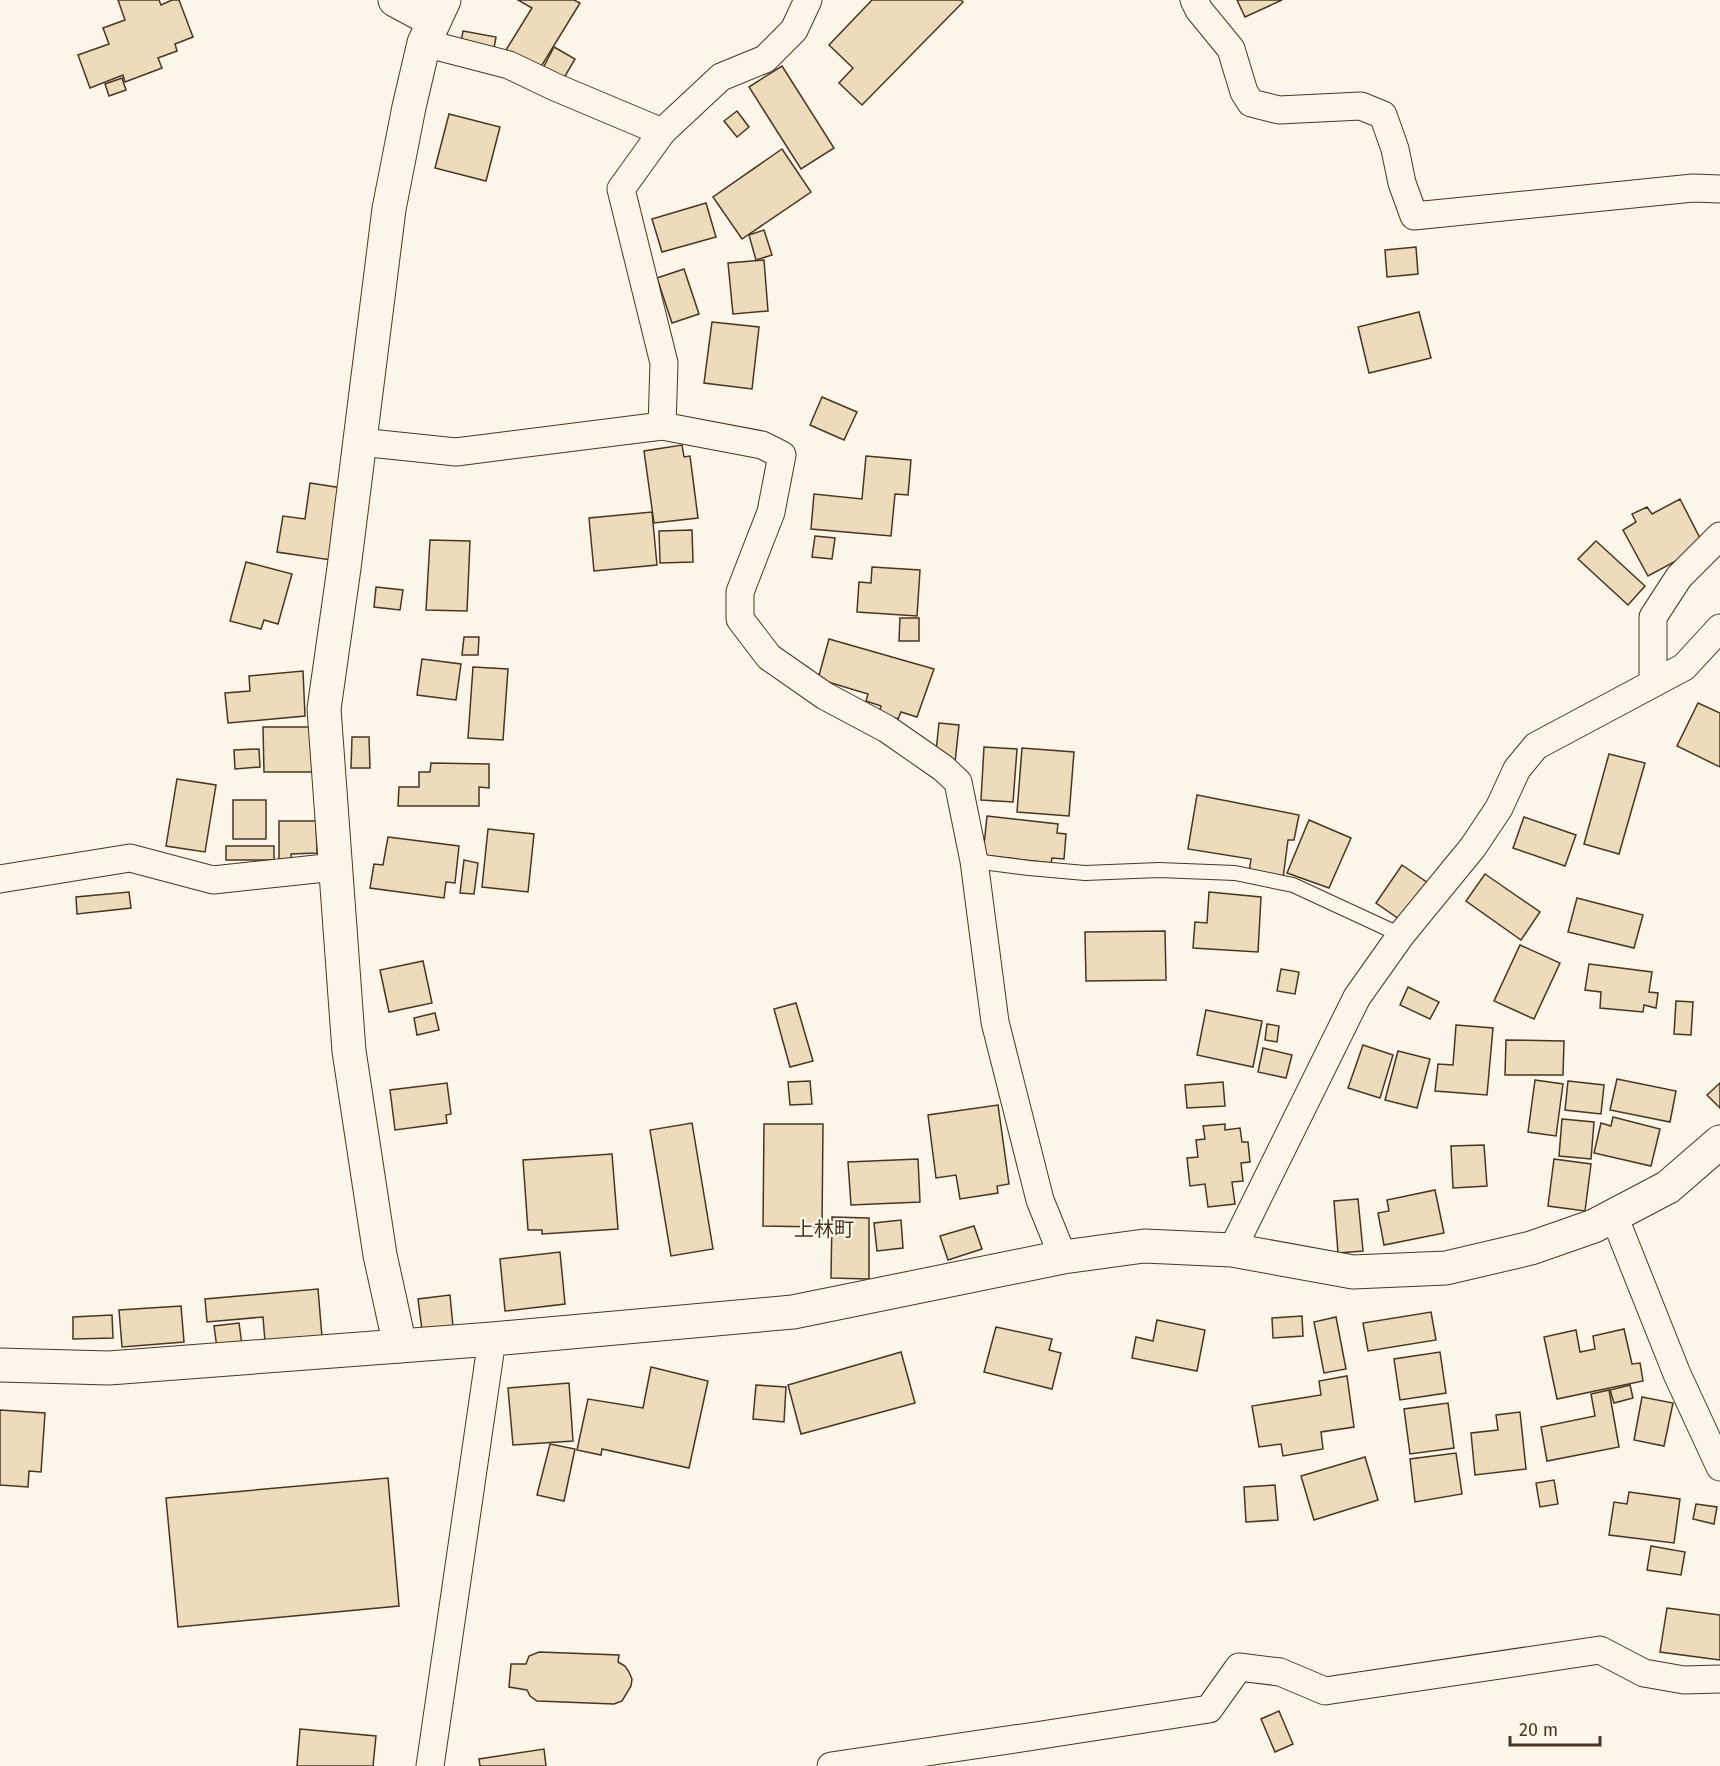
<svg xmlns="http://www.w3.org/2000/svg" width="1720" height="1766" font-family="'Fira Sans','Noto Sans JP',sans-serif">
  <rect width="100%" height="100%" fill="#fbf6e9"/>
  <!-- building -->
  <g fill="#ecdcbc" stroke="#4a3520" stroke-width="1.5">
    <path d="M 118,0 L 159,0 L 161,5 L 172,0 L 179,0 L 193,37 L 175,44 L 177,51 L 158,58 L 162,68 L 125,82 L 123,75 L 90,88 L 78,55 L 109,44 L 103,28 L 125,20 Z"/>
    <path d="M 518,0 L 574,0 L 580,3 L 539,70 L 506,50 L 532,8 Z"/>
    <path d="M 872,0 L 961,0 L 963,2 L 862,105 L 839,83 L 853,68 L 829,45 Z"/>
    <path d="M 1237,0 L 1282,0 L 1245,17 Z"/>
    <path d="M 463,31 L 496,37 L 493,54 L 460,48 Z"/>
    <path d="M 554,47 L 575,59 L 561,83 L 541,72 Z"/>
    <path d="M 782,66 L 834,148 L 801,169 L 749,87 Z"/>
    <path d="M 122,78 L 126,90 L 109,96 L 105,84 Z"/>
    <path d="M 737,111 L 749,127 L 737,137 L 724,121 Z"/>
    <path d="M 449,114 L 500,127 L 486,181 L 435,168 Z"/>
    <path d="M 782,149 L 811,192 L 742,239 L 713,197 Z"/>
    <path d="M 706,203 L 716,237 L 662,252 L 652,219 Z"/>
    <path d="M 764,230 L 772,255 L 756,260 L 749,235 Z"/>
    <path d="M 1416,247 L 1418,274 L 1387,277 L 1385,250 Z"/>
    <path d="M 764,260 L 768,311 L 733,314 L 728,263 Z"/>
    <path d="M 684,269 L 699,314 L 672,323 L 657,278 Z"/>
    <path d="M 1419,312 L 1431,358 L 1369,373 L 1358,327 Z"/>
    <path d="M 712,322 L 759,327 L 752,389 L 704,383 Z"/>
    <path d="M 822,397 L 857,412 L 844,440 L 810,425 Z"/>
    <path d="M 682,445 L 684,457 L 690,456 L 698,518 L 654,523 L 644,451 Z"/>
    <path d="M 866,456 L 911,460 L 908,495 L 895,494 L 891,536 L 811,529 L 814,494 L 862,499 Z"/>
    <path d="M 310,483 L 342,488 L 331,560 L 277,552 L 283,516 L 305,519 Z"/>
    <path d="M 1680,499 L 1704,546 L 1648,576 L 1623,530 L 1636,522 L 1632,514 L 1647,507 L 1652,514 Z"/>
    <path d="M 652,512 L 657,565 L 594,571 L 589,518 Z"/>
    <path d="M 692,530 L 693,562 L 660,563 L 659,531 Z"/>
    <path d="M 815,536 L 835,538 L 832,559 L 812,557 Z"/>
    <path d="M 430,540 L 470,541 L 467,611 L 426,610 Z"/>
    <path d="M 1596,541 L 1645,586 L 1628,605 L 1578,559 Z"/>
    <path d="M 246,562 L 292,574 L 278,624 L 264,620 L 261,629 L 230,621 Z"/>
    <path d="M 872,567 L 920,570 L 917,616 L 857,612 L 859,582 L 871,583 Z"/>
    <path d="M 376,587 L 403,590 L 400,610 L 374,607 Z"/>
    <path d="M 900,618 L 919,618 L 919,641 L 899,641 Z"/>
    <path d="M 464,637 L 479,637 L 478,655 L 462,655 Z"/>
    <path d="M 829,639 L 934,669 L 917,717 L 901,712 L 898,719 L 879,713 L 881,706 L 866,701 L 868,694 L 818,679 Z"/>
    <path d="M 422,659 L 461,664 L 456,700 L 417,695 Z"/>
    <path d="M 473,667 L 508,669 L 503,740 L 468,738 Z"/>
    <path d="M 303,671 L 305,716 L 228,723 L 225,693 L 250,691 L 249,676 Z"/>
    <path d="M 1698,703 L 1720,713 L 1720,767 L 1677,746 Z"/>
    <path d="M 939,723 L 959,725 L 955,762 L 935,761 Z"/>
    <path d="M 263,727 L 313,727 L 313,772 L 264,772 Z"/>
    <path d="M 352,737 L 369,737 L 370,768 L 351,768 Z"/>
    <path d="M 984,747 L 1017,749 L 1013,802 L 981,800 Z"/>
    <path d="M 1022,748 L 1074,752 L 1069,816 L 1017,812 Z"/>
    <path d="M 259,749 L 260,767 L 235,769 L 234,750 Z"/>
    <path d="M 1609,754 L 1645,763 L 1619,854 L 1584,844 Z"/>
    <path d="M 431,763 L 489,764 L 489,788 L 479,787 L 479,806 L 398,806 L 399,787 L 419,787 L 419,772 L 430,772 Z"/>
    <path d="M 177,779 L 216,785 L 205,852 L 166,846 Z"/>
    <path d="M 1197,795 L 1299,815 L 1294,840 L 1288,840 L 1283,878 L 1249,873 L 1251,859 L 1188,849 Z"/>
    <rect x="233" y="800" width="33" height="39"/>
    <path d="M 987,816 L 1058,824 L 1057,833 L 1066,834 L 1064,859 L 1052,858 L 1051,863 L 983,855 Z"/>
    <path d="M 1524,817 L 1576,835 L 1565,866 L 1513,848 Z"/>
    <path d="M 1309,820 L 1351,838 L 1329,888 L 1287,873 Z"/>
    <path d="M 279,821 L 316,821 L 317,853 L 291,854 L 292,863 L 279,864 Z"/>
    <path d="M 488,829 L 534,834 L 528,892 L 482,887 Z"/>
    <path d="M 388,837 L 459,846 L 455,883 L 446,882 L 444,898 L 370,888 L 374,864 L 383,865 Z"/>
    <rect x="226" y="846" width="48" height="14"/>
    <path d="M 464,860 L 478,863 L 474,894 L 460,893 Z"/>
    <path d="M 1402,865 L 1428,883 L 1402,921 L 1376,903 Z"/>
    <path d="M 1485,874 L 1540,912 L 1521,940 L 1466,901 Z"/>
    <path d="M 129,892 L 131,908 L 77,914 L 76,897 Z"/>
    <path d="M 1209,892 L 1261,897 L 1258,952 L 1193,948 L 1195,922 L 1207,923 Z"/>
    <path d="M 1577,898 L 1643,915 L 1634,948 L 1568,932 Z"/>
    <path d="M 1165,931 L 1166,980 L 1086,981 L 1085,932 Z"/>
    <path d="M 1520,945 L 1560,963 L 1534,1019 L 1494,1001 Z"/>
    <path d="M 423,961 L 432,1003 L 389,1012 L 380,970 Z"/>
    <path d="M 1589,964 L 1652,972 L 1649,992 L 1658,993 L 1656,1008 L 1644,1005 L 1643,1012 L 1600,1008 L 1601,992 L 1585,990 Z"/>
    <path d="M 1281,969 L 1299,972 L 1295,994 L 1277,991 Z"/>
    <path d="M 1408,987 L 1439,1002 L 1430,1019 L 1400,1005 Z"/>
    <path d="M 1676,1001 L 1693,1002 L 1691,1035 L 1674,1034 Z"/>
    <path d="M 796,1003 L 813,1061 L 790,1067 L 774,1009 Z"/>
    <path d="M 1206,1010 L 1262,1021 L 1253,1067 L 1197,1055 Z"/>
    <path d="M 435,1013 L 439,1030 L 417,1035 L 414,1018 Z"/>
    <path d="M 1267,1024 L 1279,1026 L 1277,1042 L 1265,1040 Z"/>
    <path d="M 1456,1025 L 1493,1028 L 1487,1095 L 1435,1091 L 1438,1064 L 1453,1065 Z"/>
    <path d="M 1506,1040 L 1564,1041 L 1563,1075 L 1505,1075 Z"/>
    <path d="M 1363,1045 L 1393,1055 L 1380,1098 L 1348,1088 Z"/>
    <path d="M 1263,1048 L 1292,1055 L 1286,1078 L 1258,1072 Z"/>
    <path d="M 1398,1051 L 1430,1059 L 1417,1108 L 1385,1100 Z"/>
    <path d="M 1617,1079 L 1676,1091 L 1670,1122 L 1610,1110 Z"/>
    <path d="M 1535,1080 L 1563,1084 L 1556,1136 L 1528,1132 Z"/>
    <path d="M 810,1081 L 812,1104 L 790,1105 L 788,1082 Z"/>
    <path d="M 1568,1081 L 1604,1085 L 1601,1114 L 1565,1110 Z"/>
    <path d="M 1223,1082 L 1225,1106 L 1187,1108 L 1185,1085 Z"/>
    <path d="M 447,1083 L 451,1114 L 446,1115 L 447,1123 L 395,1130 L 390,1090 Z"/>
    <path d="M 1720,1083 L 1720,1108 L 1707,1095 Z"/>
    <path d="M 998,1105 L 1009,1184 L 997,1186 L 998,1193 L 960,1199 L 956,1175 L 936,1178 L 928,1115 Z"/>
    <path d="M 1613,1117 L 1660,1129 L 1651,1166 L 1594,1153 L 1601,1123 L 1611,1126 Z"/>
    <path d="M 1562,1119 L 1594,1122 L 1591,1159 L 1559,1156 Z"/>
    <path d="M 692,1123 L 713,1249 L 671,1256 L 650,1130 Z"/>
    <path d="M 764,1124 L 823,1124 L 822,1227 L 763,1226 Z"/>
    <path d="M 1225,1124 L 1225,1130 L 1240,1128 L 1242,1142 L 1248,1142 L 1250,1162 L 1241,1163 L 1243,1181 L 1232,1182 L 1235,1204 L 1208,1207 L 1205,1184 L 1190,1186 L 1187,1158 L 1198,1157 L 1196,1140 L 1205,1139 L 1203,1126 Z"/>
    <path d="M 1484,1145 L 1487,1186 L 1453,1188 L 1451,1146 Z"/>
    <path d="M 612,1154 L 618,1229 L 542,1234 L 542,1230 L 528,1230 L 523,1160 Z"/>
    <path d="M 918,1159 L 920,1202 L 851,1205 L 848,1162 Z"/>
    <path d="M 1554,1159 L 1591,1164 L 1585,1211 L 1548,1206 Z"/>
    <path d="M 1435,1190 L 1444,1233 L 1384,1245 L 1378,1213 L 1389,1211 L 1387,1200 Z"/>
    <path d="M 1358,1199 L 1363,1251 L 1338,1253 L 1334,1201 Z"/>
    <path d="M 832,1217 L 869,1218 L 869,1279 L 831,1278 Z"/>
    <path d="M 901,1220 L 903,1248 L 877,1251 L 874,1223 Z"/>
    <path d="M 974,1226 L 982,1249 L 948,1260 L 940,1236 Z"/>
    <path d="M 560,1252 L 565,1304 L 505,1311 L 500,1259 Z"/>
    <path d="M 318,1289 L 322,1337 L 265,1342 L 263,1317 L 207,1322 L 205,1299 Z"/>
    <path d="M 450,1295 L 453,1327 L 422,1330 L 418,1299 Z"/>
    <path d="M 181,1306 L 184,1342 L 122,1347 L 119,1310 Z"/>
    <path d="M 1431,1312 L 1436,1340 L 1368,1351 L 1363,1323 Z"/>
    <path d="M 112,1315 L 113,1338 L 73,1339 L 73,1317 Z"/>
    <path d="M 1302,1316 L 1303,1336 L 1273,1338 L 1272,1318 Z"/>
    <path d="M 1336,1317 L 1346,1369 L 1324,1373 L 1314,1322 Z"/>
    <path d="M 1157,1320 L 1205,1330 L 1197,1371 L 1132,1358 L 1136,1337 L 1153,1341 Z"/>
    <path d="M 239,1323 L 242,1345 L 217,1348 L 214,1326 Z"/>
    <path d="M 996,1327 L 1052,1339 L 1049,1350 L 1061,1353 L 1052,1389 L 984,1372 Z"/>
    <path d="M 1624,1329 L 1632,1364 L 1640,1363 L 1643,1381 L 1557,1399 L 1544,1337 L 1576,1330 L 1580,1352 L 1595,1349 L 1593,1336 Z"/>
    <path d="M 901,1352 L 915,1403 L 801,1434 L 788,1385 Z"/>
    <path d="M 1440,1352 L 1446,1393 L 1400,1400 L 1394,1359 Z"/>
    <path d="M 651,1367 L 708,1381 L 689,1468 L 602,1449 L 601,1455 L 577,1450 L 588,1399 L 643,1408 Z"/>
    <path d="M 1347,1376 L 1354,1427 L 1321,1432 L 1323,1449 L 1283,1456 L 1281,1444 L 1259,1447 L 1252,1406 L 1321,1395 L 1319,1381 Z"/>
    <path d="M 569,1383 L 573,1441 L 513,1445 L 508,1388 Z"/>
    <path d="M 756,1385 L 786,1387 L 784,1422 L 753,1419 Z"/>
    <path d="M 1630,1385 L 1633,1398 L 1614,1403 L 1610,1390 Z"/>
    <path d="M 1609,1390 L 1619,1447 L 1547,1461 L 1541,1427 L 1595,1416 L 1591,1394 Z"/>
    <path d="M 1642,1397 L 1673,1403 L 1664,1446 L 1634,1440 Z"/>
    <path d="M 1448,1403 L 1454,1448 L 1410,1454 L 1404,1409 Z"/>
    <path d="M 0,1410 L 45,1413 L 41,1472 L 29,1471 L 28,1487 L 0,1485 Z"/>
    <path d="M 1520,1412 L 1526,1469 L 1475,1475 L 1471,1433 L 1498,1430 L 1496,1415 Z"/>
    <path d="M 550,1444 L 575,1449 L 564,1501 L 537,1495 Z"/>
    <path d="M 1456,1453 L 1462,1494 L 1415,1502 L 1410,1459 Z"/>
    <path d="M 1365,1457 L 1378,1500 L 1314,1520 L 1301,1476 Z"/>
    <path d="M 388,1478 L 399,1606 L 178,1627 L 166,1498 Z"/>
    <path d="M 1554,1480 L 1558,1504 L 1540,1507 L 1536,1483 Z"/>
    <path d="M 1275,1485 L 1278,1520 L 1246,1522 L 1244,1487 Z"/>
    <path d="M 1629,1492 L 1680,1499 L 1674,1543 L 1609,1535 L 1614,1502 L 1627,1504 Z"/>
    <path d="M 1696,1504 L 1717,1507 L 1714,1524 L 1693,1519 Z"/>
    <path d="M 1651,1546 L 1685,1552 L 1681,1575 L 1647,1570 Z"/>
    <path d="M 1667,1608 L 1720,1615 L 1720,1660 L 1660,1652 Z"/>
    <path d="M 539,1652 L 619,1655 L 618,1662 L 625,1666 L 629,1672 L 632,1679 L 631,1686 L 622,1701 L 614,1704 L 537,1701 L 530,1696 L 527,1690 L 509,1687 L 511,1664 L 526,1664 L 529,1656 Z"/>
    <path d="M 1279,1711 L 1293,1744 L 1275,1752 L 1261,1719 Z"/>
    <path d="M 300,1729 L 376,1736 L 373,1766 L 297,1766 Z"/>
    <path d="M 544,1749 L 546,1766 L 480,1766 L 479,1759 Z"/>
  </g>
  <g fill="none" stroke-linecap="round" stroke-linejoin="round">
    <defs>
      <path id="service" d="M 974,861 L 1029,868 L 1085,873 L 1159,870 L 1235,873 L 1293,885 L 1401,935"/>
      <g id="minor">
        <path d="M 1194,0 L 1199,10 L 1231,49 L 1244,92 L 1251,103 L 1279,110 L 1361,106 L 1383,115 L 1395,149 L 1402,183 L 1414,216 L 1693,188 L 1720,189"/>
        <path d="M 424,43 L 509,65 L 555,87 L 662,132"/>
        <path d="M 662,426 L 664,363 L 621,189 L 662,132 L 721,77 L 765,59 L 794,30 L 808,0"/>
        <path d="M 360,442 L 456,452 L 662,426 L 762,445 L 782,455 L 771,512 L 740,592 L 740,619 L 769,657 L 825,696 L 887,729 L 943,768 L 958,782 L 974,861 L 995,1022 L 1040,1200 L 1063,1257"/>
        <path d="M 1653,683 L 1653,617 L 1679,577 L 1720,536"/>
        <path d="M 0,879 L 130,858 L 213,880 L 335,867"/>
        <path d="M 1614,1216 L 1677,1374 L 1720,1467"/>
        <path d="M 1232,1250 L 1357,997 L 1401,935 L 1473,847 L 1499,808 L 1517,769 L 1536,746 L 1684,667 L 1720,628"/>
        <path d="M 430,1766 L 492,1339"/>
        <path d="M 831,1766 L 1035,1736 L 1209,1709 L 1239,1667 L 1280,1672 L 1325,1691 L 1600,1650 L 1644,1673 L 1684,1680 L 1720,1679"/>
      </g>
      <g id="tertiary">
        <path d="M 395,0 L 434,21"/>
        <path d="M 400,1346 L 380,1255 L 349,1051 L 324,709 L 344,568 L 389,209 L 409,107 L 424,43 L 444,0"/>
        <path d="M 0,1365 L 109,1368 L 492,1339 L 793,1312 L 1063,1257 L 1144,1246 L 1232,1250 L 1353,1272 L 1446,1268 L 1531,1248 L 1594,1226 L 1668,1187 L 1720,1142"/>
      </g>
    </defs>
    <!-- service casing -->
    <use href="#service" stroke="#4a3520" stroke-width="16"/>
    <!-- minor casing -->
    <use href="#minor" stroke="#4a3520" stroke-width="29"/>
    <!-- tertiary casing -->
    <use href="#tertiary" stroke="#4a3520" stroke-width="35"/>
    <!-- service -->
    <use href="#service" stroke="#fbf6e9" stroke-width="14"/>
    <!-- minor -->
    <use href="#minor" stroke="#fbf6e9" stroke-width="27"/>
    <!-- tertiary -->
    <use href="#tertiary" stroke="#fbf6e9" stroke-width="33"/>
  </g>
  <g text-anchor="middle" stroke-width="4.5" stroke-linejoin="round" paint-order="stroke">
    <!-- quarter labels -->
    <g font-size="20" fill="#4a3520" stroke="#fbf6e9">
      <text x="824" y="1236">上林町</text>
    </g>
  </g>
  <!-- scale -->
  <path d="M1510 1736v9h90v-9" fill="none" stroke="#4a3520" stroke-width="3"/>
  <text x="1519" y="1736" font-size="18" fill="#4a3520" stroke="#fbf6e9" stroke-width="4.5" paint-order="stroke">20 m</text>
</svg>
